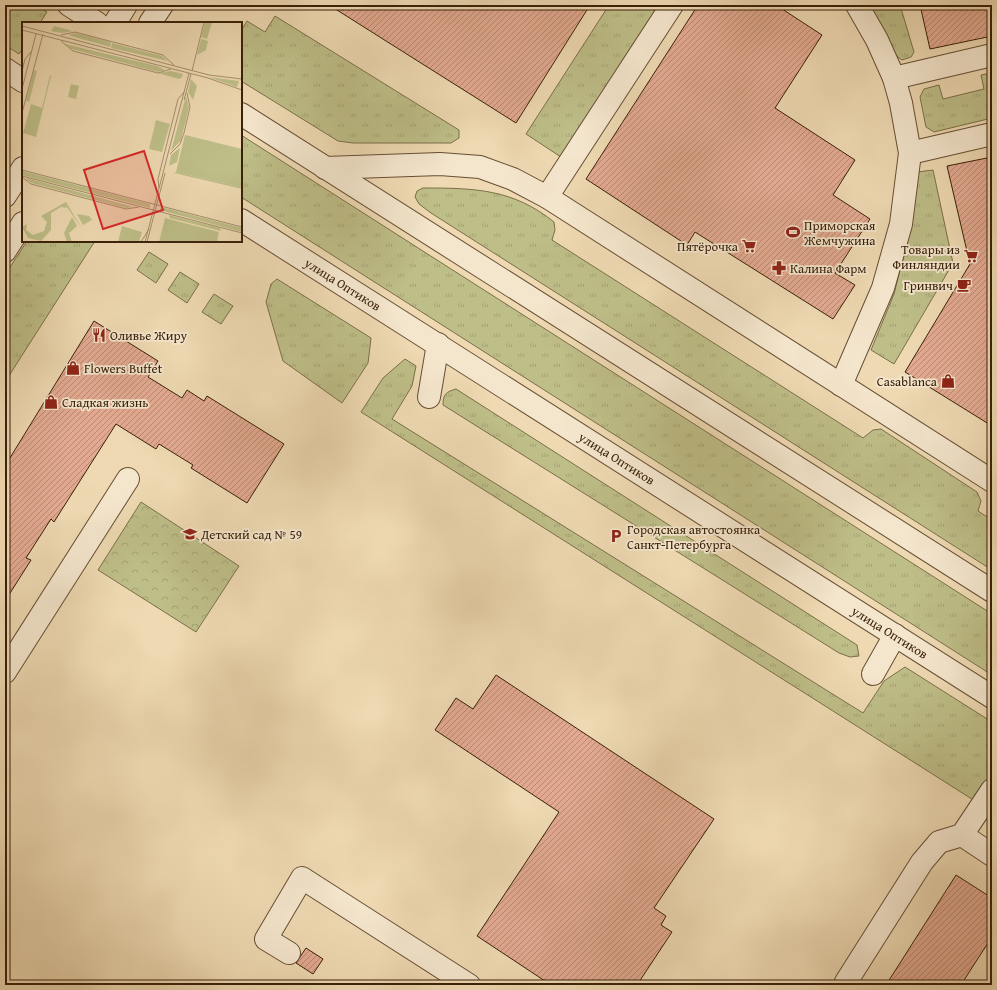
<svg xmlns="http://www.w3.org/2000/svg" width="997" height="990" font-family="'Gentium Book Plus',serif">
  <defs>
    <pattern id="grass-tufts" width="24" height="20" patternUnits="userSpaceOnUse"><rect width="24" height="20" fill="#bebe88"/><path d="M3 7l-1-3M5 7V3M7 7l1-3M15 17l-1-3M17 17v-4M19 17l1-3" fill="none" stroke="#a4a374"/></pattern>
    <pattern id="forest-crowns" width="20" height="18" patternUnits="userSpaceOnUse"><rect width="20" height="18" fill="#bebe88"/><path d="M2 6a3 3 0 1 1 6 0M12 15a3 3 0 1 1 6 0" fill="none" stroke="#a4a374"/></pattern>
    <pattern id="building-hatch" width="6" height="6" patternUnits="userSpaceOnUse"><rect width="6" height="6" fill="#e2a990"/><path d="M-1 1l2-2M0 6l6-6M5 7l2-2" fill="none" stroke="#b88974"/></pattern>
  </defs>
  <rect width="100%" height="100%" fill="#eed9b2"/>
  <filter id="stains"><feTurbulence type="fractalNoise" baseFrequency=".005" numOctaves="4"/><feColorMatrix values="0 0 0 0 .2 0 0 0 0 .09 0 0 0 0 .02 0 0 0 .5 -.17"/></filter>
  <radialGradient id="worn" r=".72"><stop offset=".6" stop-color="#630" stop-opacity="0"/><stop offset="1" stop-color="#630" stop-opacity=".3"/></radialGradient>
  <!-- grass -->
  <g fill="url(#grass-tufts)" stroke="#7c6f49">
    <path d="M 5,5 L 35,5 L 47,12 L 40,23 L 23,23 L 23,48 L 19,54 L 5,45 Z"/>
    <path d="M 609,5 L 660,5 L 561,157 L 526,134 Z"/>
    <path d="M 869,5 L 900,5 L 914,52 L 911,57 L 902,60 L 895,55 Z"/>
    <path d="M 275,16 L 459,130 L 459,138 L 451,143 L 353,143 L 338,141 L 241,81 L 241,31 L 247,21 L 265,32 Z"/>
    <path d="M 992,73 L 992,118 L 934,132 L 926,127 L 920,97 L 924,89 L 939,85 L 943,99 L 984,89 L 981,75 Z"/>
    <path d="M 241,135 L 992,614 L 992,675 L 241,197 Z"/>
    <path d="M 933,170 L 953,263 L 894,364 L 871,350 L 894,294 L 911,227 L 917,172 Z"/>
    <path d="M 423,188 C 475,188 513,189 554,222 L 555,230 L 552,240 L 863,438 L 873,430 L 881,429 L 977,492 L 981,501 L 978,511 L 992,520 L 992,570 L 431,213 L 419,204 L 415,197 L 417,191 Z"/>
    <path d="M 27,241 L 95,241 L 5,382 L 5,275 Z"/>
    <path d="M 149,252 L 168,264 L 156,283 L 137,270 Z"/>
    <path d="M 180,272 L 199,284 L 187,303 L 168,290 Z"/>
    <path d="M 277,279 L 371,338 L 368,363 L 342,403 L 283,361 L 266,302 L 271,284 Z"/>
    <path d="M 214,294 L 233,306 L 221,324 L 202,312 Z"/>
    <path d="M 405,359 L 416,366 L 412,386 L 392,419 L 863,713 L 884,681 L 905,667 L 992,722 L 992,774 L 975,801 L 361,412 L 383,378 Z"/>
    <path d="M 456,389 L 857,645 L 859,656 L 850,657 L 839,653 L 443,405 C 443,394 446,392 456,389 Z"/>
  </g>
  <!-- forest -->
  <path fill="url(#forest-crowns)" stroke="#7c6f49" d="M 141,502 L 239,566 L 196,632 L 98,570 Z"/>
  <!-- building -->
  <g fill="url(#building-hatch)" stroke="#3a200a">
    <path d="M 329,5 L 590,5 L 516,123 Z"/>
    <path d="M 698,5 L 776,5 L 822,35 L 775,108 L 855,160 L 833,195 L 870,219 L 835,273 L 855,285 L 833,319 L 695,232 L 687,245 L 586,179 Z"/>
    <path d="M 920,5 L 992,5 L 992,36 L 930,49 Z"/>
    <path d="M 992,157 L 992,426 L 905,372 L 970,264 L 947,166 Z"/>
    <path d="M 94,321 L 158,361 L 148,377 L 182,398 L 187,390 L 204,401 L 207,396 L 284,444 L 247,503 L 191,468 L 193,465 L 159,444 L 156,449 L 116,424 L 54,522 L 51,519 L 26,558 L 31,560 L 5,601 L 5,466 Z"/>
    <path d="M 496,675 L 714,819 L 654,908 L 666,916 L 661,925 L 672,932 L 637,985 L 551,985 L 477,936 L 559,812 L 435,730 L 456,698 L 473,709 Z"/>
    <path d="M 956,875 L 992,898 L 992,937 L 975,963 L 961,985 L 886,985 Z"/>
    <path d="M 306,948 L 323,959 L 313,974 L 296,963 Z"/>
  </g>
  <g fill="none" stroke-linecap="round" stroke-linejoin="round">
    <defs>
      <g id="minor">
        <path d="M 69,5 L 97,23"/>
        <path d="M 115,23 L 126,5"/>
        <path d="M 150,23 L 162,5"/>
        <path d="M 5,69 L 23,81"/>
        <path d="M 894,78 L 992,55"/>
        <path d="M 241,114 L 992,591"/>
        <path d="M 910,153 L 992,134"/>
        <path d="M 325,168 L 440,164 L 480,167 L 513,179 L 547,197 L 992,481"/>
        <path d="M 5,196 L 23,168"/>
        <path d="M 547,197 L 672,5"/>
        <path d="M 241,220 L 992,697"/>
        <path d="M 5,251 L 23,223"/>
        <path d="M 841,385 L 883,288 L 901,224 L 910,153 L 901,103 L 894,78 L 877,40 L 857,5"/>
        <path d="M 429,397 L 438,344"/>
        <path d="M 5,672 L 128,479"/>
        <path d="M 873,674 L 895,635"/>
        <path d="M 962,835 L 992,855"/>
        <path d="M 289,953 L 266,939 L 302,878 L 469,985"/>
        <path d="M 847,985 L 846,982 L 922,862 L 939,842 L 962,835 L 992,790"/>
      </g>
    </defs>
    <!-- minor casing -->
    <use href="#minor" stroke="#674e34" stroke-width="24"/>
    <!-- minor -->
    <use href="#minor" stroke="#f4e6cd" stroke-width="22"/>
  </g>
  <!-- icons -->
  <defs>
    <symbol id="stadium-bare" viewBox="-9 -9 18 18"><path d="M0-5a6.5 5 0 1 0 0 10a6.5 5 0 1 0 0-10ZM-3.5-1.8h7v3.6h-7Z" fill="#8f2418" stroke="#f4e6cd" stroke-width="2.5" paint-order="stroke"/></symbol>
    <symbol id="supermarket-bare" viewBox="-9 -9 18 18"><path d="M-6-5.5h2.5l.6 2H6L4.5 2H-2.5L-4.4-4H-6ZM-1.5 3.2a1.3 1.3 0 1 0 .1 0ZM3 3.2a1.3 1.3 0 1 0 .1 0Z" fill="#8f2418" stroke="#f4e6cd" stroke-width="2.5" paint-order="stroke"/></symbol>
    <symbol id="pharmacy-bare" viewBox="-9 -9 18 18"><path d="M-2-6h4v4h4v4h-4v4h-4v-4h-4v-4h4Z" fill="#8f2418" stroke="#f4e6cd" stroke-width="2.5" paint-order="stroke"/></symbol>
    <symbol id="cafe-bare" viewBox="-9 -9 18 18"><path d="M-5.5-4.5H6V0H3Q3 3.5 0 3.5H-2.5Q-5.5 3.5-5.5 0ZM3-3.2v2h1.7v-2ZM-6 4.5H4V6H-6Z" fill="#8f2418" stroke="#f4e6cd" stroke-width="2.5" paint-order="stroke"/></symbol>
    <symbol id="restaurant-bare" viewBox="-9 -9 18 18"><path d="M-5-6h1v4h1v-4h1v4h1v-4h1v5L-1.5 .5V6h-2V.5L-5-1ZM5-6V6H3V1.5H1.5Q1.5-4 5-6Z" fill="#8f2418" stroke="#f4e6cd" stroke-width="2.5" paint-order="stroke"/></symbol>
    <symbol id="shop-bare" viewBox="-9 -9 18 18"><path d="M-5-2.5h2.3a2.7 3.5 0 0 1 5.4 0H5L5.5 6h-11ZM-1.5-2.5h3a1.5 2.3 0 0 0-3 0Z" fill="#8f2418" stroke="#f4e6cd" stroke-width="2.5" paint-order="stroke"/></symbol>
    <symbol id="school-bare" viewBox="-9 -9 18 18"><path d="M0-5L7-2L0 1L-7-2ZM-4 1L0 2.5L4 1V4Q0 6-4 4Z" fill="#8f2418" stroke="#f4e6cd" stroke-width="2.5" paint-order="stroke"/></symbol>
    <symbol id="parking-bare" viewBox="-9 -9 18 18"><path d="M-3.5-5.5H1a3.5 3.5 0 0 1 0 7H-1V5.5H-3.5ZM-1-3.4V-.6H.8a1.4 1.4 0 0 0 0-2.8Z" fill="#8f2418" stroke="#f4e6cd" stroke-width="2.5" paint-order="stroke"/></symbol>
  </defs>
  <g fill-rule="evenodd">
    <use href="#stadium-bare" x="783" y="222" width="20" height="20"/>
    <use href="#supermarket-bare" x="739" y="236" width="20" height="20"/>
    <use href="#supermarket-bare" x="961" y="246" width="20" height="20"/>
    <use href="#pharmacy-bare" x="769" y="258" width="20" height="20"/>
    <use href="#cafe-bare" x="954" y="275" width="20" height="20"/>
    <use href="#restaurant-bare" x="89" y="325" width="20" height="20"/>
    <use href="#shop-bare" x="63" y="358" width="20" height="20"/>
    <use href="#shop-bare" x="938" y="371" width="20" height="20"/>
    <use href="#shop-bare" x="41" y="392" width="20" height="20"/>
    <use href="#school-bare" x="180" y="524" width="20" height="20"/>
    <use href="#parking-bare" x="606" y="526" width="20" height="20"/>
  </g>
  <g text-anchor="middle" stroke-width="3.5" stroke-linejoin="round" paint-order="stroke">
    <!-- poi labels -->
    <g font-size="13" fill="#3a200a" stroke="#f4e6cd" text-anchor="start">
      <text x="804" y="230">Приморская<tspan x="804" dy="15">Жемчужина</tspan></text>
      <text x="738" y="251" text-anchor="end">Пятёрочка</text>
      <text x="960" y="254" text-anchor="end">Товары из<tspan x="960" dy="15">Финляндии</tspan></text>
      <text x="790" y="273">Калина Фарм</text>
      <text x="953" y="290" text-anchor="end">Гринвич</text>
      <text x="110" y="340">Оливье Жиру</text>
      <text x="84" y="373">Flowers Buffet</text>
      <text x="937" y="386" text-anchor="end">Casablanca</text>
      <text x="62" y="407">Сладкая жизнь</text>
      <text x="627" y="534">Городская автостоянка<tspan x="627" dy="15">Санкт-Петербурга</tspan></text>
      <text x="201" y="539">Детский сад № 59</text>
    </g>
    <!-- street labels -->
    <g font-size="13" fill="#3a200a" stroke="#f4e6cd">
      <text transform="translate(343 284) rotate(32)" y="5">улица Оптиков</text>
      <text transform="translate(617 458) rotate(32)" y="5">улица Оптиков</text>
      <text transform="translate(890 632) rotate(32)" y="5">улица Оптиков</text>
    </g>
  </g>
  <!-- overview -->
  <g transform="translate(22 22)">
    <rect width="220" height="220" fill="#eed9b2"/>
    <path d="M 183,0 L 190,0 L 185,17 L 179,15 ZM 32,4 L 51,9 L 40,11 L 29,9 ZM 54,11 L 89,20 L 88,25 L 46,13 ZM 179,17 L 186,19 L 184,28 L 175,33 ZM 90,21 L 140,34 L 146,39 L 89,26 ZM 43,22 L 135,44 L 143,48 L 136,50 L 50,27 ZM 12,48 L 15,49 L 7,80 L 4,79 ZM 149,49 L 161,52 L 160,55 L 157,57 L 136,51 ZM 28,53 L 32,55 L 29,54 L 14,115 L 1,111 L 9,82 L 20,86 ZM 187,55 L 217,59 L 215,65 ZM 169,57 L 175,64 L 171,78 L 166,70 ZM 164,74 L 167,85 L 159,118 L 149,129 ZM 134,98 L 148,102 L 140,130 L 127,127 ZM 163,113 L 220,127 L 220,165 L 154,150 ZM 158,126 L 155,140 L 147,144 L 149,133 ZM 0,149 L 128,182 L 128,186 L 0,153 ZM 4,157 L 4,156 L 112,185 L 104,186 L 10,161 ZM 44,180 L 60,207 L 43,182 L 45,186 L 39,185 L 29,191 L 29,208 L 19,219 L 6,216 L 0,205 L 5,202 L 4,208 L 11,213 L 22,209 L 25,200 L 19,194 ZM 139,185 L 220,206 L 220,210 L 138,188 ZM 147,193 L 198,206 L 199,209 L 148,196 ZM 50,195 L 55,204 L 47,211 L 50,220 L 45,220 L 42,211 ZM 143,196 L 197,210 L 195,220 L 137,220 ZM 100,204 L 120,210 L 117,220 L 96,220 Z" fill="#bebe88"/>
    <path d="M 154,150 L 220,165 L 220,167 L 152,151 ZM 55,192 L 67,194 L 70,198 L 61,203 Z" fill="#bebe88"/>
    <path d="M 49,62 L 57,64 L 54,77 L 46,75 Z" fill="#bebe88"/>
    <path fill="none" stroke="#a68f6f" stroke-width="1" d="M 0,4 L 187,53 L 220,57M 0,8 L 186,56 L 220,68M 39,13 L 53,10 L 141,33 L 152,43M 39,19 L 51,29 L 136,51 L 149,47M 0,49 L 3,37 L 9,30M 170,49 L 182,0M 0,67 L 14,12M 162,78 L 169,52M 0,91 L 21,12M 148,132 L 158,122 L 162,111 L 168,85 L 165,71M 0,148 L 220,205M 0,154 L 220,211M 0,155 L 9,162 L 104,187 L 117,185M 137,166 L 136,157 L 156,77 L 162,70M 119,220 L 127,207M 123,220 L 167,51M 125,220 L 143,151"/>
    <path fill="#d62828" fill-opacity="0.15" stroke="#d62828" stroke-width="2" d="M 122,129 L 141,188 L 81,207 L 62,148 Z"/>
    <rect width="220" height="220" fill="none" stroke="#3a200a" stroke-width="2"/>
  </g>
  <!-- margin -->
  <rect width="997" height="990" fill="none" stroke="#eed9b2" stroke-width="20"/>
  <rect x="6" y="6" width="985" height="978" fill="none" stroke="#3a200a" stroke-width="2"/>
  <rect x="10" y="10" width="977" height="970" fill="none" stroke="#3a200a"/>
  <rect width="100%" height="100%" filter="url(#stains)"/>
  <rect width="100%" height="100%" fill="url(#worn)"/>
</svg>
